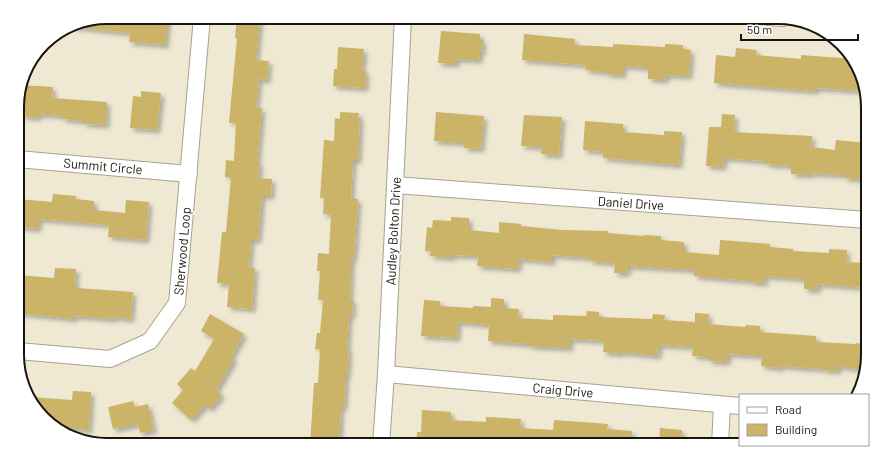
<svg xmlns="http://www.w3.org/2000/svg" width="885" height="462" font-family="Barlow,sans-serif">
  <defs>
    <filter id="shadow"><feDropShadow dx="3.5" dy="3.5" stdDeviation="2" flood-color="#0004"/></filter>
  </defs>
  <rect width="100%" height="100%" fill="#efe9d3"/>
  <!-- building -->
  <g fill="#cbb367" filter="url(#shadow)">
    <path d="M 107,17 L 168,17 L 165,45 L 129,42 L 130,33 L 72,27 L 73,24 Z"/>
    <path d="M 237,17 L 260,17 L 256,60 L 269,61 L 267,80 L 259,79 L 256,108 L 262,108 L 257,163 L 260,163 L 258,178 L 272,179 L 271,196 L 262,196 L 258,240 L 251,240 L 249,267 L 255,268 L 252,309 L 227,307 L 229,284 L 217,283 L 222,232 L 226,232 L 231,178 L 225,177 L 226,160 L 234,161 L 236,123 L 229,123 L 237,38 L 235,38 Z"/>
    <path d="M 441,31 L 480,34 L 480,40 L 483,40 L 482,52 L 480,51 L 479,60 L 456,59 L 456,64 L 438,63 Z"/>
    <path d="M 524,34 L 575,39 L 574,45 L 613,47 L 613,44 L 665,47 L 665,44 L 683,45 L 683,49 L 691,50 L 689,76 L 666,75 L 665,80 L 648,79 L 648,68 L 623,66 L 623,75 L 606,74 L 607,72 L 585,70 L 586,65 L 522,60 Z"/>
    <path d="M 338,47 L 364,49 L 362,70 L 366,71 L 365,88 L 333,86 L 334,69 L 337,69 Z"/>
    <path d="M 736,48 L 757,50 L 756,55 L 801,59 L 801,55 L 854,59 L 866,91 L 816,88 L 815,91 L 714,83 L 716,55 L 735,57 Z"/>
    <path d="M 21,85 L 53,87 L 52,98 L 107,102 L 106,125 L 84,124 L 84,121 L 62,119 L 63,116 L 38,114 L 38,118 L 22,116 L 22,113 L 17,112 L 17,101 Z"/>
    <path d="M 141,91 L 161,93 L 157,130 L 130,128 L 133,96 L 141,97 Z"/>
    <path d="M 340,112 L 359,113 L 358,118 L 360,118 L 358,160 L 353,160 L 351,198 L 358,199 L 355,245 L 353,260 L 351,260 L 350,300 L 353,300 L 352,316 L 349,316 L 347,350 L 349,350 L 347,375 L 346,375 L 344,407 L 341,407 L 339,445 L 310,445 L 314,383 L 318,383 L 320,350 L 315,349 L 317,333 L 320,333 L 323,300 L 318,300 L 320,271 L 317,271 L 318,253 L 329,254 L 331,214 L 323,214 L 324,198 L 320,198 L 324,140 L 334,141 L 335,118 L 340,119 Z"/>
    <path d="M 436,112 L 484,116 L 481,149 L 464,148 L 464,143 L 434,141 Z"/>
    <path d="M 722,114 L 735,115 L 734,132 L 812,136 L 811,147 L 835,150 L 836,140 L 867,143 L 868,180 L 844,178 L 844,175 L 810,173 L 810,175 L 791,174 L 791,166 L 765,164 L 765,161 L 724,158 L 723,167 L 706,166 L 709,127 L 721,127 Z"/>
    <path d="M 524,115 L 562,117 L 559,155 L 541,154 L 542,147 L 521,146 Z"/>
    <path d="M 585,121 L 623,124 L 623,132 L 664,135 L 664,131 L 682,132 L 679,165 L 603,158 L 603,152 L 583,150 Z"/>
    <path d="M 53,194 L 76,196 L 76,199 L 94,201 L 94,210 L 125,213 L 126,200 L 149,202 L 146,240 L 108,237 L 109,225 L 39,219 L 38,229 L 17,227 L 17,199 L 52,202 Z"/>
    <path d="M 451,217 L 469,218 L 469,230 L 499,233 L 499,222 L 521,224 L 521,226 L 563,230 L 608,231 L 608,233 L 644,236 L 644,235 L 661,236 L 661,240 L 684,242 L 684,252 L 719,255 L 720,240 L 770,244 L 770,247 L 793,249 L 793,251 L 829,253 L 829,249 L 847,250 L 846,262 L 868,263 L 868,288 L 818,284 L 817,290 L 804,289 L 804,279 L 765,276 L 764,283 L 750,282 L 750,281 L 694,276 L 694,270 L 628,266 L 627,273 L 614,273 L 615,263 L 590,261 L 590,258 L 552,255 L 552,262 L 519,259 L 518,269 L 477,266 L 478,256 L 452,255 L 452,258 L 430,256 L 431,251 L 425,251 L 427,227 L 432,228 L 433,220 L 451,221 Z"/>
    <path d="M 55,268 L 76,269 L 75,285 L 77,285 L 77,288 L 133,292 L 131,319 L 114,317 L 114,319 L 74,316 L 74,319 L 18,313 L 18,275 L 54,278 Z"/>
    <path d="M 491,298 L 504,299 L 504,308 L 519,309 L 518,318 L 553,320 L 553,315 L 586,316 L 587,311 L 599,312 L 599,317 L 652,319 L 653,314 L 665,315 L 664,320 L 695,322 L 695,313 L 709,314 L 708,324 L 745,327 L 746,325 L 760,326 L 760,332 L 816,336 L 816,342 L 856,344 L 856,343 L 868,345 L 868,355 L 864,370 L 838,366 L 838,371 L 823,370 L 823,369 L 781,366 L 780,368 L 761,366 L 762,356 L 728,354 L 727,362 L 709,361 L 709,357 L 692,356 L 693,347 L 659,345 L 658,356 L 621,352 L 621,354 L 603,352 L 604,341 L 570,339 L 570,348 L 529,346 L 529,344 L 488,341 L 489,325 L 458,322 L 457,338 L 421,336 L 424,300 L 440,301 L 440,306 L 473,308 L 473,306 L 491,307 Z"/>
    <path d="M 210,314 L 244,334 L 231,357 L 234,359 L 216,390 L 222,395 L 209,409 L 205,405 L 191,420 L 172,403 L 183,390 L 177,384 L 191,368 L 195,371 L 214,339 L 201,331 Z"/>
    <path d="M 73,391 L 91,392 L 89,430 L 58,427 L 32,405 L 29,397 L 72,400 Z"/>
    <path d="M 133,401 L 135,407 L 148,404 L 154,430 L 140,433 L 138,424 L 113,429 L 108,407 Z"/>
    <path d="M 422,410 L 451,412 L 451,420 L 486,422 L 486,417 L 521,419 L 520,428 L 553,430 L 554,420 L 608,424 L 607,429 L 632,431 L 631,445 L 505,445 L 471,442 L 471,438 L 446,437 L 445,445 L 416,445 L 417,432 L 421,432 Z"/>
    <path d="M 660,428 L 682,430 L 681,445 L 659,445 Z"/>
  </g>
  <g fill="none" stroke-linecap="round" stroke-linejoin="round">
    <defs>
      <g id="minor">
        <path d="M 768,17 L 783,18"/>
        <path d="M 17,159 L 189,174"/>
        <path d="M 395,185 L 868,220"/>
        <path d="M 18,351 L 110,359 L 150,341 L 177,303 L 202,17"/>
        <path d="M 386,374 L 740,406"/>
        <path d="M 381,445 L 386,374 L 403,17"/>
        <path d="M 720,445 L 722,405"/>
      </g>
    </defs>
    <!-- minor casing -->
    <use href="#minor" stroke="#a8a28e" stroke-width="18"/>
    <!-- minor -->
    <use href="#minor" stroke="#fff" stroke-width="16"/>
  </g>
  <g text-anchor="middle" stroke-width="3" stroke-linejoin="round" paint-order="stroke">
    <!-- street labels -->
    <g font-size="13" fill="#17150d" stroke="#fff">
      <text transform="translate(103 166) rotate(5)" y="5">Summit Circle</text>
      <text transform="translate(631 203) rotate(4)" y="5">Daniel Drive</text>
      <text transform="translate(393 231) rotate(-87)" y="5">Audley Bolton Drive</text>
      <text transform="translate(182 251) rotate(-85)" y="5">Sherwood Loop</text>
      <text transform="translate(563 390) rotate(5)" y="5">Craig Drive</text>
    </g>
  </g>
  <!-- crop -->
  <path d="M0 0H885V462H0ZM107 24H778A83 83 0 0 1 861 107V355A83 83 0 0 1 778 438H107A83 83 0 0 1 24 355V107A83 83 0 0 1 107 24Z" fill="#fff" fill-rule="evenodd"/>
  <path fill="none" stroke="#17150d" stroke-width="2" d="M107 24H778A83 83 0 0 1 861 107V355A83 83 0 0 1 778 438H107A83 83 0 0 1 24 355V107A83 83 0 0 1 107 24Z"/>
  <!-- legend -->
  <rect x="739" y="394" width="130" height="52" fill="#ffffff" stroke="#a2a19e"/>
  <rect x="747" y="407" width="20" height="6" fill="#ffffff" stroke="#a2a19e"/>
  <text x="775" y="414" font-size="12" fill="#17150d">Road</text>
  <rect x="747" y="424" width="20" height="12" fill="#cbb367" stroke="#a2a19e"/>
  <text x="775" y="434" font-size="12" fill="#17150d">Building</text>
  <!-- scale -->
  <path d="M741 34v6h117v-6" fill="none" stroke="#17150d" stroke-width="2"/>
  <text x="747" y="34" font-size="12" fill="#17150d" stroke="#ffffff" stroke-width="3" paint-order="stroke">50 m</text>
</svg>
